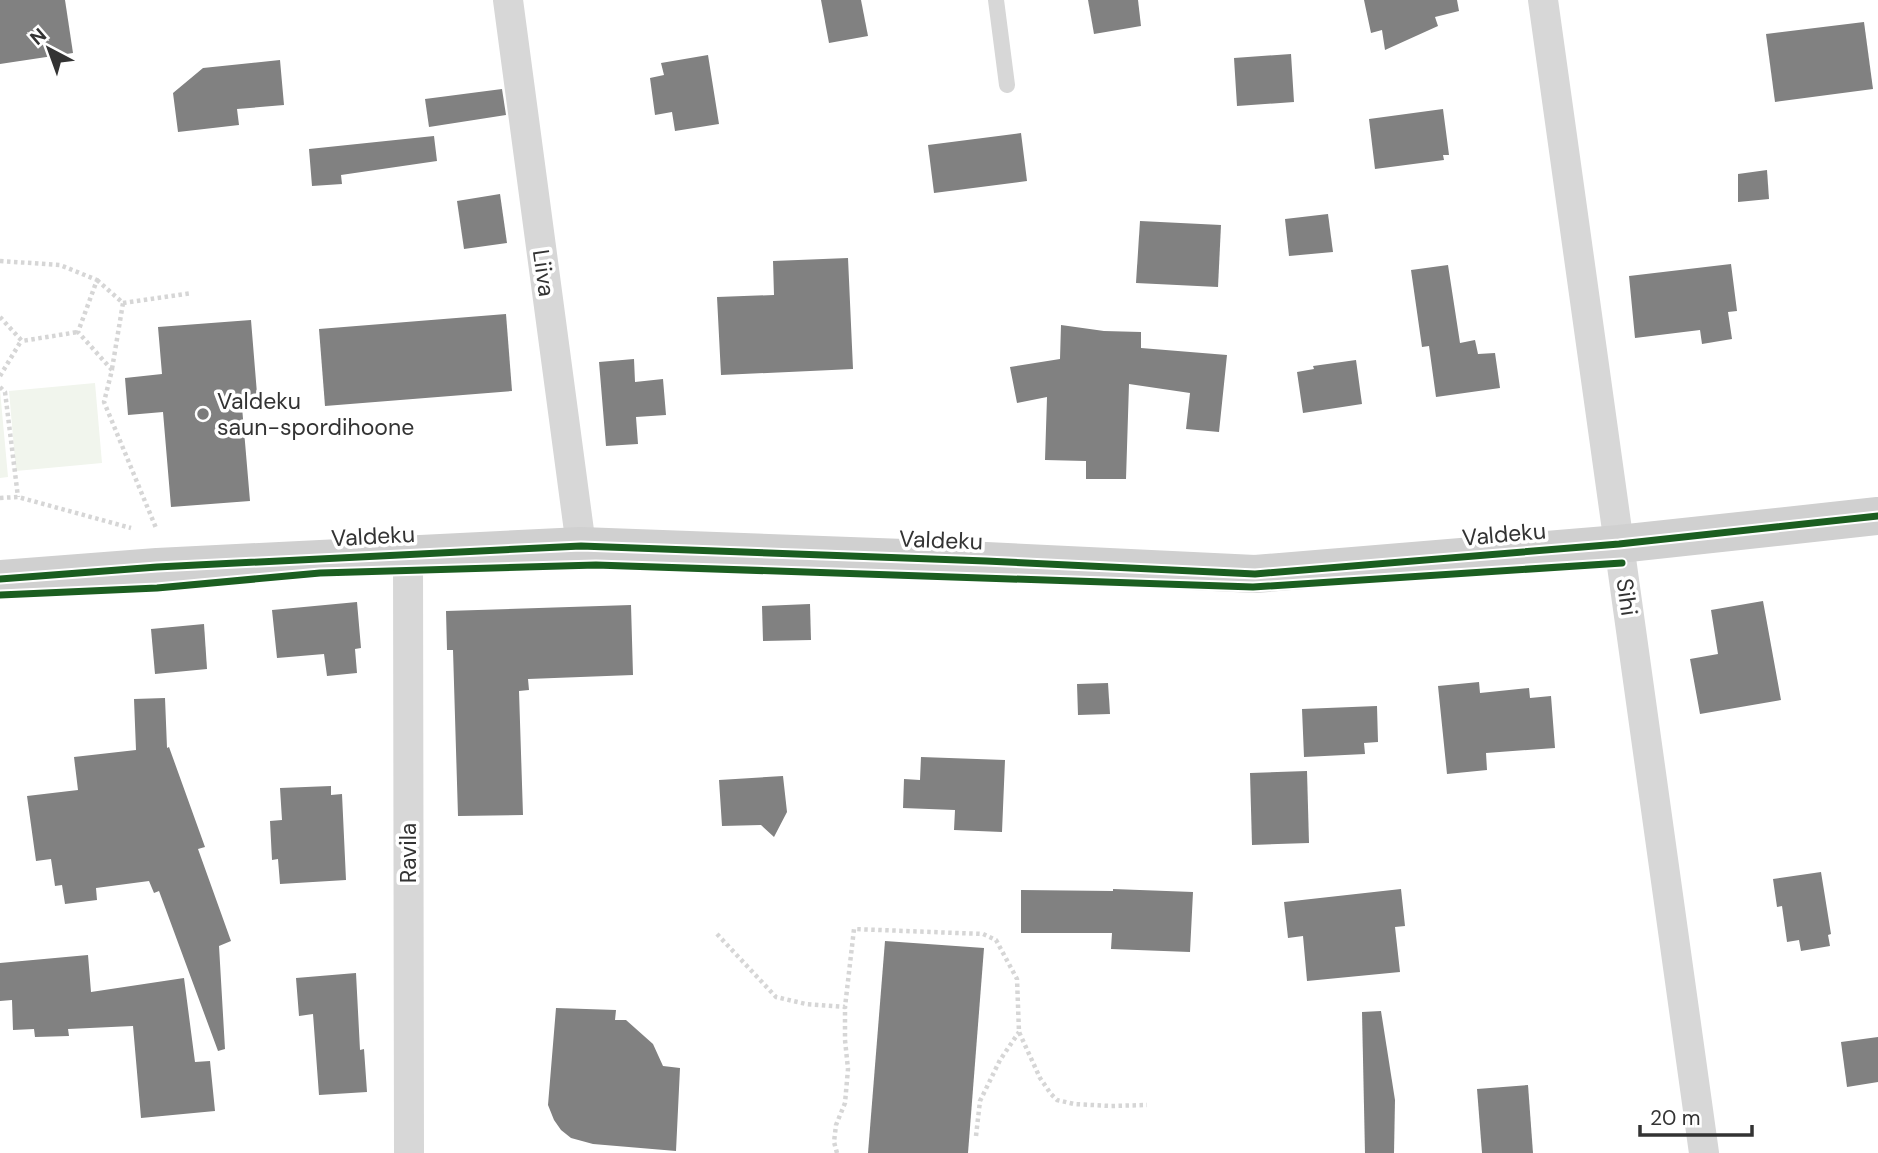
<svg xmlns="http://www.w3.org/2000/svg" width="1878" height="1153" font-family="'DM Sans',sans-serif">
  <rect width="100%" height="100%" fill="#fff"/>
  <!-- green -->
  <g fill="#f1f5ed">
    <path d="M 95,383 L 102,463 L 16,471 L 9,391 Z"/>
    <path d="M 0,390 L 8,477 L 0,478 Z"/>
  </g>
  <!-- building -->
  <g fill="#818181">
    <path d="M 0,0 L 65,0 L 73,53 L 0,64 Z"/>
    <path d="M 821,0 L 861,0 L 868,36 L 829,43 Z"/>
    <path d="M 1088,0 L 1138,0 L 1141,26 L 1094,34 Z"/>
    <path d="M 1364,0 L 1457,0 L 1459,11 L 1435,17 L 1438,26 L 1385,50 L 1382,30 L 1371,33 Z"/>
    <path d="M 1864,22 L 1873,89 L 1775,102 L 1766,34 Z"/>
    <path d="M 1291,54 L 1294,102 L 1237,106 L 1234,58 Z"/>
    <path d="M 708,55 L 719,124 L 675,131 L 672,112 L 655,115 L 650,78 L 664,75 L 661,63 Z"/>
    <path d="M 280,60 L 284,105 L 237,109 L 239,125 L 178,132 L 173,93 L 203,68 Z"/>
    <path d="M 502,89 L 506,115 L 429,127 L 425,99 Z"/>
    <path d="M 1443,109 L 1449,155 L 1443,155 L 1444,160 L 1375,169 L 1369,119 Z"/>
    <path d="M 1021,133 L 1027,181 L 934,193 L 928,145 Z"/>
    <path d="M 434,136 L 437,161 L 341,175 L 342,184 L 312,186 L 309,149 Z"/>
    <path d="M 1767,170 L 1769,199 L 1738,202 L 1738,174 Z"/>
    <path d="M 500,194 L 507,243 L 464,249 L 457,201 Z"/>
    <path d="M 1328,214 L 1333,252 L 1289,256 L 1285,219 Z"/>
    <path d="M 1140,221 L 1221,225 L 1218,287 L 1136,283 Z"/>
    <path d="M 848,258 L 853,369 L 721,375 L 717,297 L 774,295 L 773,261 Z"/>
    <path d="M 1731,264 L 1737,311 L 1728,312 L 1732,339 L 1702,344 L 1700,330 L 1635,338 L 1629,276 Z"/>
    <path d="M 1448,265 L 1460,343 L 1475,340 L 1478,354 L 1495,353 L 1500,388 L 1436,397 L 1429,346 L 1422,347 L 1411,270 Z"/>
    <path d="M 506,314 L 512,391 L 325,406 L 319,329 Z"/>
    <path d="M 251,320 L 258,406 L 242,407 L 250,501 L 171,507 L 163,412 L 128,415 L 125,378 L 162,374 L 158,327 Z"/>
    <path d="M 1061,325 L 1104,331 L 1141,332 L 1141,348 L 1227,355 L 1219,432 L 1186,429 L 1190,393 L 1129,384 L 1126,479 L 1086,479 L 1086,461 L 1045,460 L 1047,397 L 1017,403 L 1010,367 L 1060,359 Z"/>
    <path d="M 634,359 L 635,382 L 663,379 L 666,415 L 636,417 L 638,444 L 606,446 L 599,362 Z"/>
    <path d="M 1356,360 L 1362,404 L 1303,413 L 1297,372 L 1314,369 L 1313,366 Z"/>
    <path d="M 1763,601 L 1781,700 L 1700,714 L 1690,659 L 1718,654 L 1711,610 Z"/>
    <path d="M 357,602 L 361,648 L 355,649 L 357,673 L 327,676 L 324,654 L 277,658 L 272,610 Z"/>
    <path d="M 810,604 L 811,640 L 763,641 L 762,606 Z"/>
    <path d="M 631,605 L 633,675 L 528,679 L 529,690 L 519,691 L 523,815 L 458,816 L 453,650 L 447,650 L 446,611 Z"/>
    <path d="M 204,624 L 207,669 L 155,674 L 151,629 Z"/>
    <path d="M 1479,682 L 1480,693 L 1529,688 L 1530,698 L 1551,696 L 1555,748 L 1486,753 L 1487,770 L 1447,774 L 1438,686 Z"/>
    <path d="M 1108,683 L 1110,714 L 1078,715 L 1077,684 Z"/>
    <path d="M 165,698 L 167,748 L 169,747 L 205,847 L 198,849 L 231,941 L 219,946 L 225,1049 L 218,1051 L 159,891 L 154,893 L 149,881 L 96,888 L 97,900 L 65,904 L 62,885 L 55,886 L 51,859 L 36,861 L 27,796 L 78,790 L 74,757 L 136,750 L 134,699 Z"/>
    <path d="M 1377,706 L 1378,742 L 1364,743 L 1365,754 L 1304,757 L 1302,709 Z"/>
    <path d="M 921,757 L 1005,760 L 1002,832 L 954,830 L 955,810 L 903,808 L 904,779 L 920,780 Z"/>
    <path d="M 1307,771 L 1309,843 L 1252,845 L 1250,773 Z"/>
    <path d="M 783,776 L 787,812 L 774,837 L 761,825 L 722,826 L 719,780 Z"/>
    <path d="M 331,786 L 331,795 L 342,794 L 346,880 L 280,884 L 278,859 L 272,860 L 270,821 L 282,820 L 280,788 Z"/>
    <path d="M 1821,872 L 1831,934 L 1828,935 L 1830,946 L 1801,951 L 1799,940 L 1787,942 L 1782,906 L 1777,907 L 1773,879 Z"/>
    <path d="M 1113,889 L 1193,892 L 1190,952 L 1111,949 L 1112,933 L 1021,933 L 1021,890 L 1113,891 Z"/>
    <path d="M 1401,889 L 1405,926 L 1395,927 L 1400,972 L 1307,981 L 1303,936 L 1288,938 L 1284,902 Z"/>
    <path d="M 885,941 L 984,948 L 968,1153 L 868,1153 Z"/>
    <path d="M 88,955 L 91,992 L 184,978 L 195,1062 L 210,1061 L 215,1111 L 141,1118 L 133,1026 L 68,1029 L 69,1036 L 35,1037 L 34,1029 L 13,1030 L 12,1000 L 0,1001 L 0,963 Z"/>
    <path d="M 356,973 L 360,1050 L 364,1049 L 367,1092 L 319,1095 L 313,1014 L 299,1016 L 296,978 Z"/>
    <path d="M 556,1008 L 616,1010 L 615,1020 L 626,1020 L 653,1044 L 663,1066 L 680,1068 L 676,1151 L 593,1144 L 571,1138 L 561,1130 L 554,1120 L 548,1105 Z"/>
    <path d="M 1381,1011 L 1395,1100 L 1394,1153 L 1365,1153 L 1362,1012 Z"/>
    <path d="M 1878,1037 L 1878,1082 L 1847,1087 L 1841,1042 Z"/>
    <path d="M 1528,1085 L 1533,1153 L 1482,1153 L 1477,1089 Z"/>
  </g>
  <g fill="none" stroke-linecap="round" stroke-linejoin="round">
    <!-- path -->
    <g stroke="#d6d6d6" stroke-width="4.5" stroke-dasharray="3.5 3.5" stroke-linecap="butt">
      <path d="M 0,261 L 60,265 L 97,280 L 78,332 L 112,370 L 104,402 L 156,528"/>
      <path d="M 97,280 L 123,303 L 112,369"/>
      <path d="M 123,303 L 192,293"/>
      <path d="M 0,317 L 22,341 L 78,332"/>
      <path d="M 0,376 L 21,341"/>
      <path d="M 0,387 L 5,392 L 18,497"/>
      <path d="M 0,498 L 18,497 L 131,528"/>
      <path d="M 717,934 L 776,997 L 806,1004 L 845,1007 L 854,929 L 983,934 L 996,940 L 1017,979 L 1019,1032 L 1040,1078 L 1051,1094 L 1057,1100 L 1074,1104 L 1111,1106 L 1147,1105"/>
      <path d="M 976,1136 L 980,1101 L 1000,1060 L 1019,1032"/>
      <path d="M 837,1153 L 834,1142 L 836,1125 L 845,1103 L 848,1069 L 845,1040 L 845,1007"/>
    </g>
    <!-- lane -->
    <path stroke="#d7d7d7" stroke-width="16" d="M 996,0 L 1007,85"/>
    <!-- street -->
    <g stroke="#d7d7d7" stroke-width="30">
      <path d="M 508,0 L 581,546"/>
      <path d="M 1543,0 L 1704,1153"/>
      <path d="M 408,554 L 409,1153"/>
    </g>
    <!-- secondary -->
    <path stroke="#d0d0d0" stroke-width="38" d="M 0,579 L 157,567 L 581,546 L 986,561 L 1255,574 L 1619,544 L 1878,516"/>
    <defs>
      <g id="cycleway">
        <path d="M 0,579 L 157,567 L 581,546 L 986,561 L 1255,574 L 1619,544 L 1878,516"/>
        <path d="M 0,595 L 157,588 L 320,573 L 596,565 L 1253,587 L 1622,563"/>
      </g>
    </defs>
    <!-- cycleway casing -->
    <use href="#cycleway" stroke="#fff" stroke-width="11"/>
    <!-- cycleway -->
    <use href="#cycleway" stroke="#1b5e20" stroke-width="7"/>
  </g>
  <!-- markers -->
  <circle fill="#7a7a7a" stroke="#fff" stroke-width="2.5" cx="203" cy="414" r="7"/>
  <g text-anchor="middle" stroke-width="7" stroke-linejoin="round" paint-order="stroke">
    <!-- street labels -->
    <g font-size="23" fill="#333" stroke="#fff">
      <text transform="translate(544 273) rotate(82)" y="8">Liiva</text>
      <text transform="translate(1504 534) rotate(-5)" y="8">Valdeku</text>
      <text transform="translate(373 536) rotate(-3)" y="8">Valdeku</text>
      <text transform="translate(941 540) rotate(2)" y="8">Valdeku</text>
      <text transform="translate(1627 597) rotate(82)" y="8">Sihi</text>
      <text transform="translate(408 853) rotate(-90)" y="8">Ravila</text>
    </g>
    <!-- poi labels -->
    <g font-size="23" fill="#333" stroke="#fff" text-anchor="start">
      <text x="217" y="409">Valdeku<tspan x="217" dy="26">saun-spordihoone</tspan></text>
    </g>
  </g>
  <!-- north arrow -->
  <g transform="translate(49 49) rotate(319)" stroke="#ffffff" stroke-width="5" paint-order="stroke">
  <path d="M0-5L12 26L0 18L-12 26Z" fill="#333333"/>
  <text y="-10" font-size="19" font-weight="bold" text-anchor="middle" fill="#333333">N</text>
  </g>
  <!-- scale -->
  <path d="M1640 1125v10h112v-10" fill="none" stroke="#333333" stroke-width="3.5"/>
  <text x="1650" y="1125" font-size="21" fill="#333333" stroke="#ffffff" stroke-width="5" paint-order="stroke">20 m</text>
</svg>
